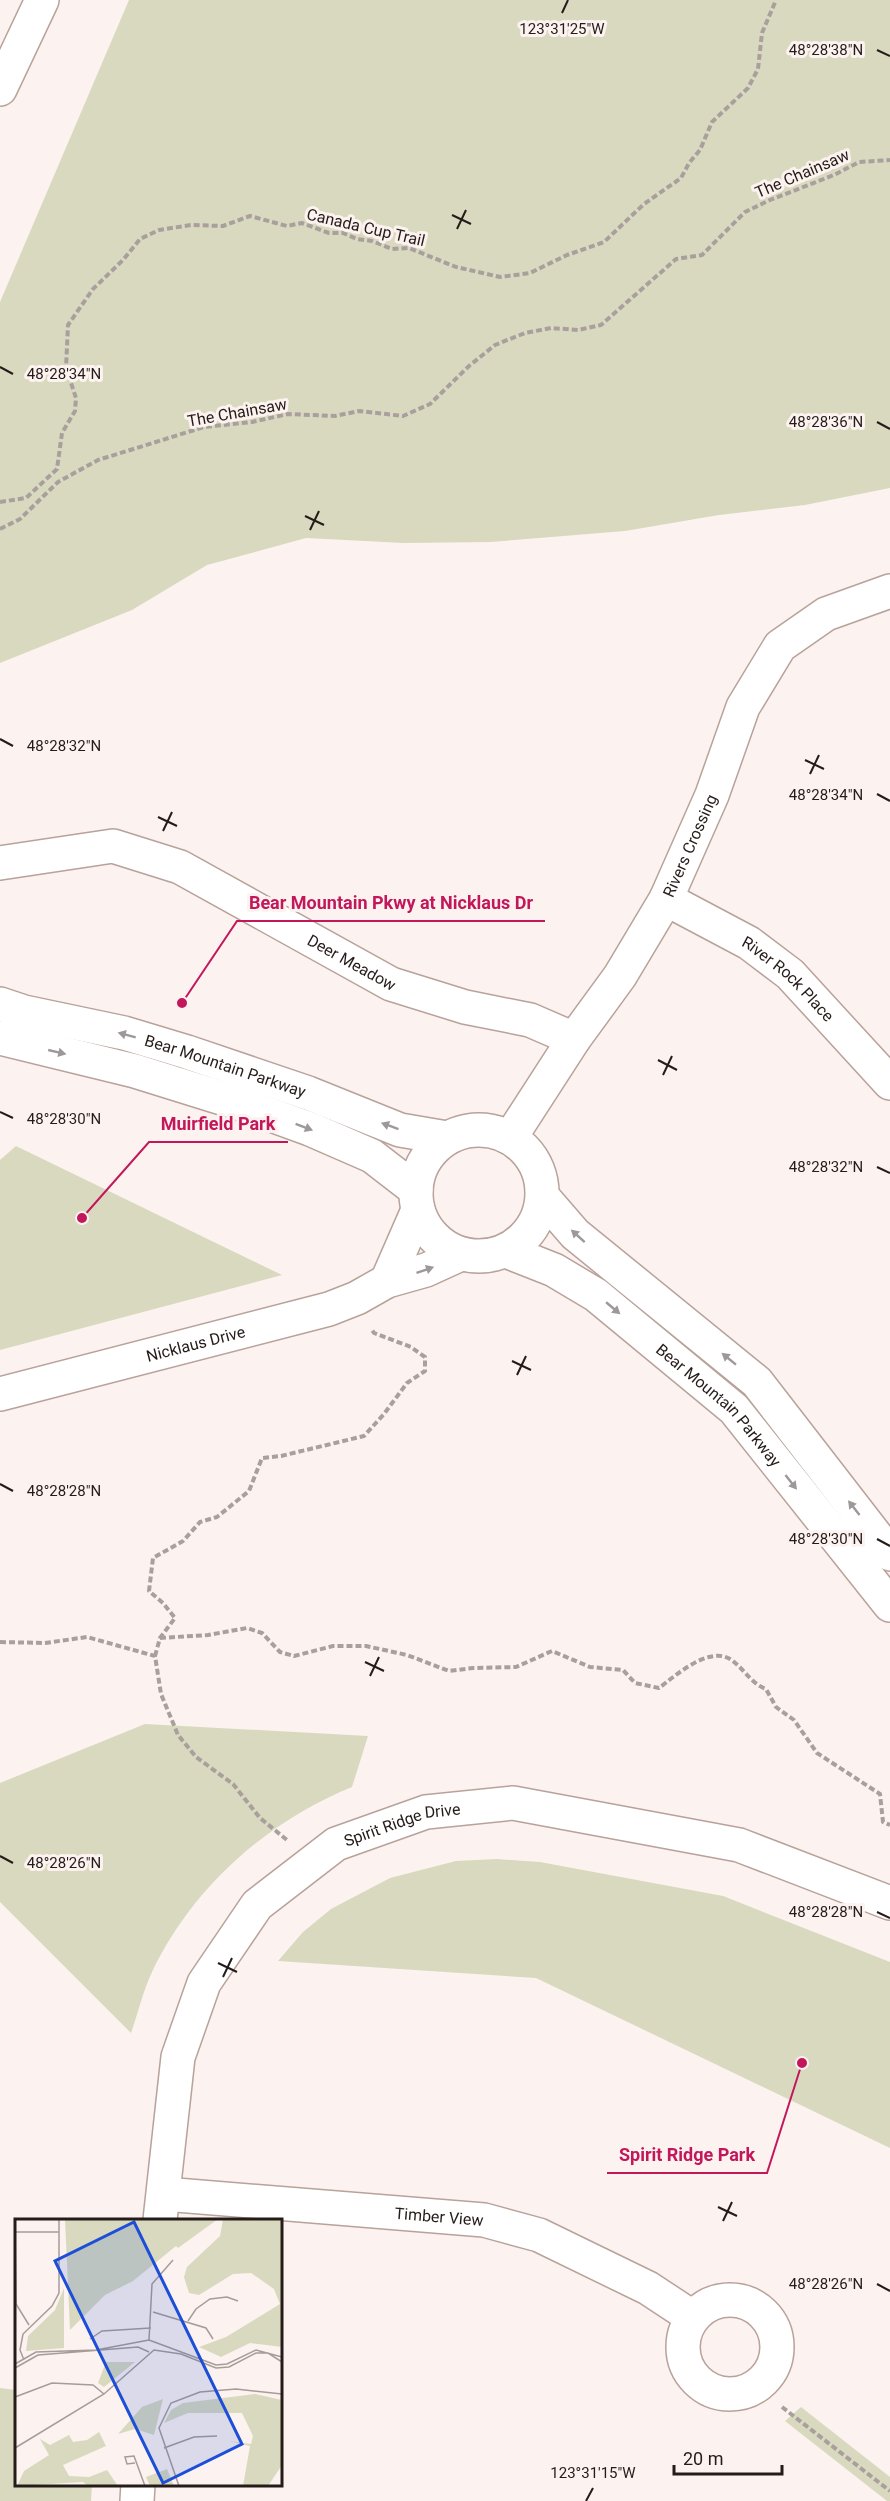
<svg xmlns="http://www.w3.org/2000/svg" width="890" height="2501" font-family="Roboto,sans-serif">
  <rect width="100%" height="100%" fill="#fcf2ef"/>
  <!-- green -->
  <g fill="#d9d9bf">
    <path d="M 129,0 L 890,0 L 890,488 L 805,505 L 719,515 L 625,531 L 491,542 L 404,543 L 306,538 L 207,565 L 132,610 L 0,663 L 0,302 Z"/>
    <path d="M 16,1146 L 282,1275 L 0,1350 L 0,1160 Z"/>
    <path d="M 145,1724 L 368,1736 L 352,1787 C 266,1822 192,1888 152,1972 C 143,1991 138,2013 131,2033 L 0,1902 L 0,1783 Z"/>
    <path d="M 497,1859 L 540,1862 L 723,1896 L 890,1962 L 890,2148 L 536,1978 L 278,1961 L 303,1932 L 331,1909 L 390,1878 L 456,1861 Z"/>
    <path d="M 0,2388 L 16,2390 L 16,2484 L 92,2485 L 91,2501 L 0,2501 Z"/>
    <path d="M 801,2407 L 890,2477 L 890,2501 L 887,2501 L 785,2421 Z"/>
  </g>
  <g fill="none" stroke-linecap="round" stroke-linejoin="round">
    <defs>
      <g id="minor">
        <path d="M 0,89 L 42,0"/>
        <path id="s1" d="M 0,863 L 113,846 L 180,867 L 391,984 L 465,1007 L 530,1020 L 574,1039"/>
        <path id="s2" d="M 666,899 L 749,943 L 790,974 L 890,1083"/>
        <path id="s3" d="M 0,1004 L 24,1012 L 124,1033 L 187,1052 L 308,1093 L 400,1130 L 447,1138"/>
        <path d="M 0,1038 L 135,1071 L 241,1104 L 310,1129 L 372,1156 L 416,1190"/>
        <circle cx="479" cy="1193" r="63"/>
        <path id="s4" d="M 510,1138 L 574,1039 L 620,976 L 666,899 L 712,795 L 743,707 L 780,646 L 826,614 L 890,591"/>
        <path d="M 543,1197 L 575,1234 L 757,1382 L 890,1554"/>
        <path id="s5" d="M 506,1251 L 554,1270 L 596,1295 L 734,1409 L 890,1605"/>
        <path d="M 387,1281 L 418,1210"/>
        <path id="s6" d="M 0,1394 L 329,1309 L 357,1298 L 387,1281 L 426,1270 L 461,1254"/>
        <path id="s7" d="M 164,2194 L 484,2220 L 539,2235 L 648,2288 L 692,2317"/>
        <path id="s8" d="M 160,2220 L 178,2057 L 204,1983 L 257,1905 L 336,1844 L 426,1812 L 513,1803 L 739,1845 L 890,1903"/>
        <circle cx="730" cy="2347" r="47"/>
        <path d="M 137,2501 L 138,2484"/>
      </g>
    </defs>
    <!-- minor casing -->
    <use href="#minor" stroke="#b8a29a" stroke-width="36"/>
    <!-- path -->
    <g stroke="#a9a09d" stroke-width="4" stroke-dasharray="6 3" stroke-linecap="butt">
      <path d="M 0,502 L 26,498 L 57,469 L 62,433 L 75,411 L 76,398 L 66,368 L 68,325 L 93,289 L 123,260 L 140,239 L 159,230 L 191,225 L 223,226 L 250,216 L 287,226 L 302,223 L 329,233 L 343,233 L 357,239 L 372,241 L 392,249 L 409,248 L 456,267 L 500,277 L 530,273 L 567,255 L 604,242 L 644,204 L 681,178 L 689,163 L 700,150 L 712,122 L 748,88 L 758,69 L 762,33 L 776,0"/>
      <path d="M 0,529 L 20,519 L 58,482 L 98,460 L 204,427 L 252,422 L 288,414 L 335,416 L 359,411 L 403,416 L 430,404 L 469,366 L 495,345 L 525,333 L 551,328 L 578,330 L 601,325 L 676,259 L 702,255 L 745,212 L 770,200 L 834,175 L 859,162 L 890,160"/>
      <path d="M 160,1638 L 208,1635 L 247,1628 L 262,1633 L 280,1652 L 294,1656 L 333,1646 L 366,1646 L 407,1655 L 449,1671 L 473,1668 L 516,1667 L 552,1651 L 590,1667 L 623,1670 L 635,1683 L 659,1688 C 675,1676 708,1646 730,1659 C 744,1668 750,1683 766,1689 L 776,1707 L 794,1720 L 817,1753 L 880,1794 L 883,1822 L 890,1825"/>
      <path d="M 0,1642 L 45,1643 L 87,1637 L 155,1656 L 161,1694 L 178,1735 L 196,1757 L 233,1784 L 260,1818 L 287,1840"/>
      <path d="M 155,1656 L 160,1638 L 175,1618 L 163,1603 L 149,1591 L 153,1558 L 183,1541 L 200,1522 L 217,1517 L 249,1491 L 262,1458 L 281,1456 L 364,1436 L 384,1414 L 407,1383 L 425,1371 L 425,1357 L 411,1347 L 374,1333 L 372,1330"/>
      <path d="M 782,2407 L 890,2491"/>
    </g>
    <!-- minor -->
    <use href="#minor" stroke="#fff" stroke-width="33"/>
  </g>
  <!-- one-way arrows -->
  <defs><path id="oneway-solid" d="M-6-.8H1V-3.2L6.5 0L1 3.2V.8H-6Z" transform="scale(1.5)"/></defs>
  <g fill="#9d9998">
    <use href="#oneway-solid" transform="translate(127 1035) rotate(-165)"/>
    <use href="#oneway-solid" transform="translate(57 1052) rotate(13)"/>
    <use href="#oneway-solid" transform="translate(390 1126) rotate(-160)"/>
    <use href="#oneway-solid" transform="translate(304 1127) rotate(21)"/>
    <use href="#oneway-solid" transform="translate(578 1236) rotate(-138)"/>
    <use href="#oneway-solid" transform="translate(425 1270) rotate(-19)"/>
    <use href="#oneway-solid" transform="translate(613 1308) rotate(40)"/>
    <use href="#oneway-solid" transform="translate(729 1359) rotate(-141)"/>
    <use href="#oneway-solid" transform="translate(791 1482) rotate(52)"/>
    <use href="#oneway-solid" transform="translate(854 1508) rotate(-128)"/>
  </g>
  <!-- ticks -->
  <path fill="none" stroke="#251c1a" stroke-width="2" d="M 562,13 L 568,0M 877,50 L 890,56M 452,215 L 471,224M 457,229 L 466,210M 0,367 L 13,374M 877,422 L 890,429M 305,516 L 324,525M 310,530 L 319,511M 0,739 L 13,746M 805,760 L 824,769M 810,774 L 819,755M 877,794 L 890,801M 158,817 L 177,826M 163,831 L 172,812M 658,1060 L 677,1070M 663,1075 L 672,1056M 0,1112 L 13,1118M 877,1167 L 890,1173M 512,1361 L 531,1370M 517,1375 L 526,1356M 0,1484 L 13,1491M 877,1539 L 890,1546M 365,1662 L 384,1671M 370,1676 L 379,1657M 0,1856 L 13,1863M 877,1912 L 890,1918M 218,1963 L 237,1972M 223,1977 L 232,1958M 718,2207 L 737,2216M 723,2221 L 732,2202M 877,2284 L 890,2291M 586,2501 L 593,2488"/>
  <g text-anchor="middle" stroke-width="6" stroke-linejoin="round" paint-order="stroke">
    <!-- street labels -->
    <g font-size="16" fill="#251c1a" stroke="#fcf2ef">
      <text transform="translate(802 173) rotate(-23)" y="6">The Chainsaw</text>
      <text transform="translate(366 227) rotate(13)" y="6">Canada Cup Trail</text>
      <text transform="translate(237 412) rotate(-10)" y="6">The Chainsaw</text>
      <text dy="6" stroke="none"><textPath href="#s4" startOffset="344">Rivers Crossing</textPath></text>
      <text dy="6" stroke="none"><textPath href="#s1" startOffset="381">Deer Meadow</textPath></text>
      <text dy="6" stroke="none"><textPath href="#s2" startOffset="147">River Rock Place</textPath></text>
      <text dy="6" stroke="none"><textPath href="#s3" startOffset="234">Bear Mountain Parkway</textPath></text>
      <text dy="6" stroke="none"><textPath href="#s6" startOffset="202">Nicklaus Drive</textPath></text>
      <text dy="6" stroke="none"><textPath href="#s5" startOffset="266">Bear Mountain Parkway</textPath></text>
      <text dy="6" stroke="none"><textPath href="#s8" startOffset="506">Spirit Ridge Drive</textPath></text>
      <text dy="6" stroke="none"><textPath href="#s7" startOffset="276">Timber View</textPath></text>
    </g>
  </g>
  <!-- overview -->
  <g transform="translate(15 2219)">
    <rect width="267" height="267" fill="#fcf2ef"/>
    <path d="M 50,0 L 203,0 L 163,29 L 161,27 L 118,62 L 90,76 L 55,111 ZM 208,0 L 267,0 L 267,128 L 235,124 L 206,138 L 184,128 L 211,118 L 265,85 L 259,70 L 236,54 L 218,55 L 184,76 L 174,74 L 169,58 L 172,48 L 205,17 ZM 49,69 L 49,129 L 11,132 L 13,117 L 40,91 ZM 91,143 L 120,143 L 89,168 L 83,164 ZM 240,175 L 267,181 L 267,246 L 253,267 L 228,267 L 235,227 L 214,222 L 236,225 L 238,217 L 227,194 L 173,194 L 149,204 L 156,191 L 168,184 ZM 148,180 L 139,216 L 120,210 L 103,215 L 127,188 ZM 84,213 L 91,227 L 48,246 L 54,257 L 74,258 L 92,251 L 103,267 L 73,267 L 68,263 L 2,267 L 9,252 L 34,236 L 25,220 L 35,226 L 54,216 L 58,223 L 72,221 ZM 152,250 L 159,267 L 135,267 L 131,258 Z" fill="#d9d9bf"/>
    <path fill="none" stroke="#a69c9a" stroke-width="1.5" d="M 0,10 L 1,85 L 14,106M 1,13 L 44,13M 138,93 L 191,109 L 198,120M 173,102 L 181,90 L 195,80 L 212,78 L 223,82M 75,120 L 87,112 L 136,109M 134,121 L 201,146 L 212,145 L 241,131 L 267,138M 134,121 L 137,65 L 158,41M 9,141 L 5,131 L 8,115 L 37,87 L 44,74 L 44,0M 0,145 L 21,133 L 81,131 L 134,121M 0,149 L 23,136 L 123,128 L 134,133M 0,178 L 37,164 L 78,166 L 89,175M 0,229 L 89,175 L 139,131 L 166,135 L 201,149 L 214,148 L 241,134 L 253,134 L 267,143M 149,229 L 179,218 L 202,217M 120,244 L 112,245 L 110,238 L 119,237 L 130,267M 164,267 L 144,209 L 156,184 L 185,173 L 221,170 L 267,175"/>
    <path fill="#1d4ed8" fill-opacity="0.15" stroke="#1d4ed8" stroke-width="3" d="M 119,3 L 227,225 L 148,264 L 40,42 Z"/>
    <rect width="267" height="267" fill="none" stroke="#251c1a" stroke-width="3"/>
  </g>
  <g font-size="15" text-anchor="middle" fill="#251c1a" stroke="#fcf2ef" stroke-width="6" stroke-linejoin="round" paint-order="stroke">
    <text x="562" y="34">123°31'25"W</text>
    <text x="826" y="55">48°28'38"N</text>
    <text x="64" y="379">48°28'34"N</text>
    <text x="826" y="427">48°28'36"N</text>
    <text x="64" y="751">48°28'32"N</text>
    <text x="826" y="800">48°28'34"N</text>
    <text x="64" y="1124">48°28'30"N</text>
    <text x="826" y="1172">48°28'32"N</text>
    <text x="64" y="1496">48°28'28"N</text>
    <text x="826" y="1544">48°28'30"N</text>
    <text x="64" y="1868">48°28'26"N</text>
    <text x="826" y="1917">48°28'28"N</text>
    <text x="826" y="2289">48°28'26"N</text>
    <text x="593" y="2478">123°31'15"W</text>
  </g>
  <!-- callouts -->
  <path fill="none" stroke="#c2185b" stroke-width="2" d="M182 1003L237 921H545M82 1218L149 1142H288M802 2063L767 2173H607"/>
  <g fill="#c2185b" stroke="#fcf2ef" stroke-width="2">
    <circle cx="182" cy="1003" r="6"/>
    <circle cx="82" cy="1218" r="6"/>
    <circle cx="802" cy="2063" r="6"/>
  </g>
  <g font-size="18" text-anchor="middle" font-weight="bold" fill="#c2185b" stroke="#fcf2ef" stroke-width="6" stroke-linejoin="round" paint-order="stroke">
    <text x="391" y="909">Bear Mountain Pkwy at Nicklaus Dr</text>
    <text x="218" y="1130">Muirfield Park</text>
    <text x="687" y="2161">Spirit Ridge Park</text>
  </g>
  <!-- scale -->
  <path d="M674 2465v9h108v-9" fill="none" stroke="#251c1a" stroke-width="3"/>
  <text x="683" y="2465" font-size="18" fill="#251c1a" stroke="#fcf2ef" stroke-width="4.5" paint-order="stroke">20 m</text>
</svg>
